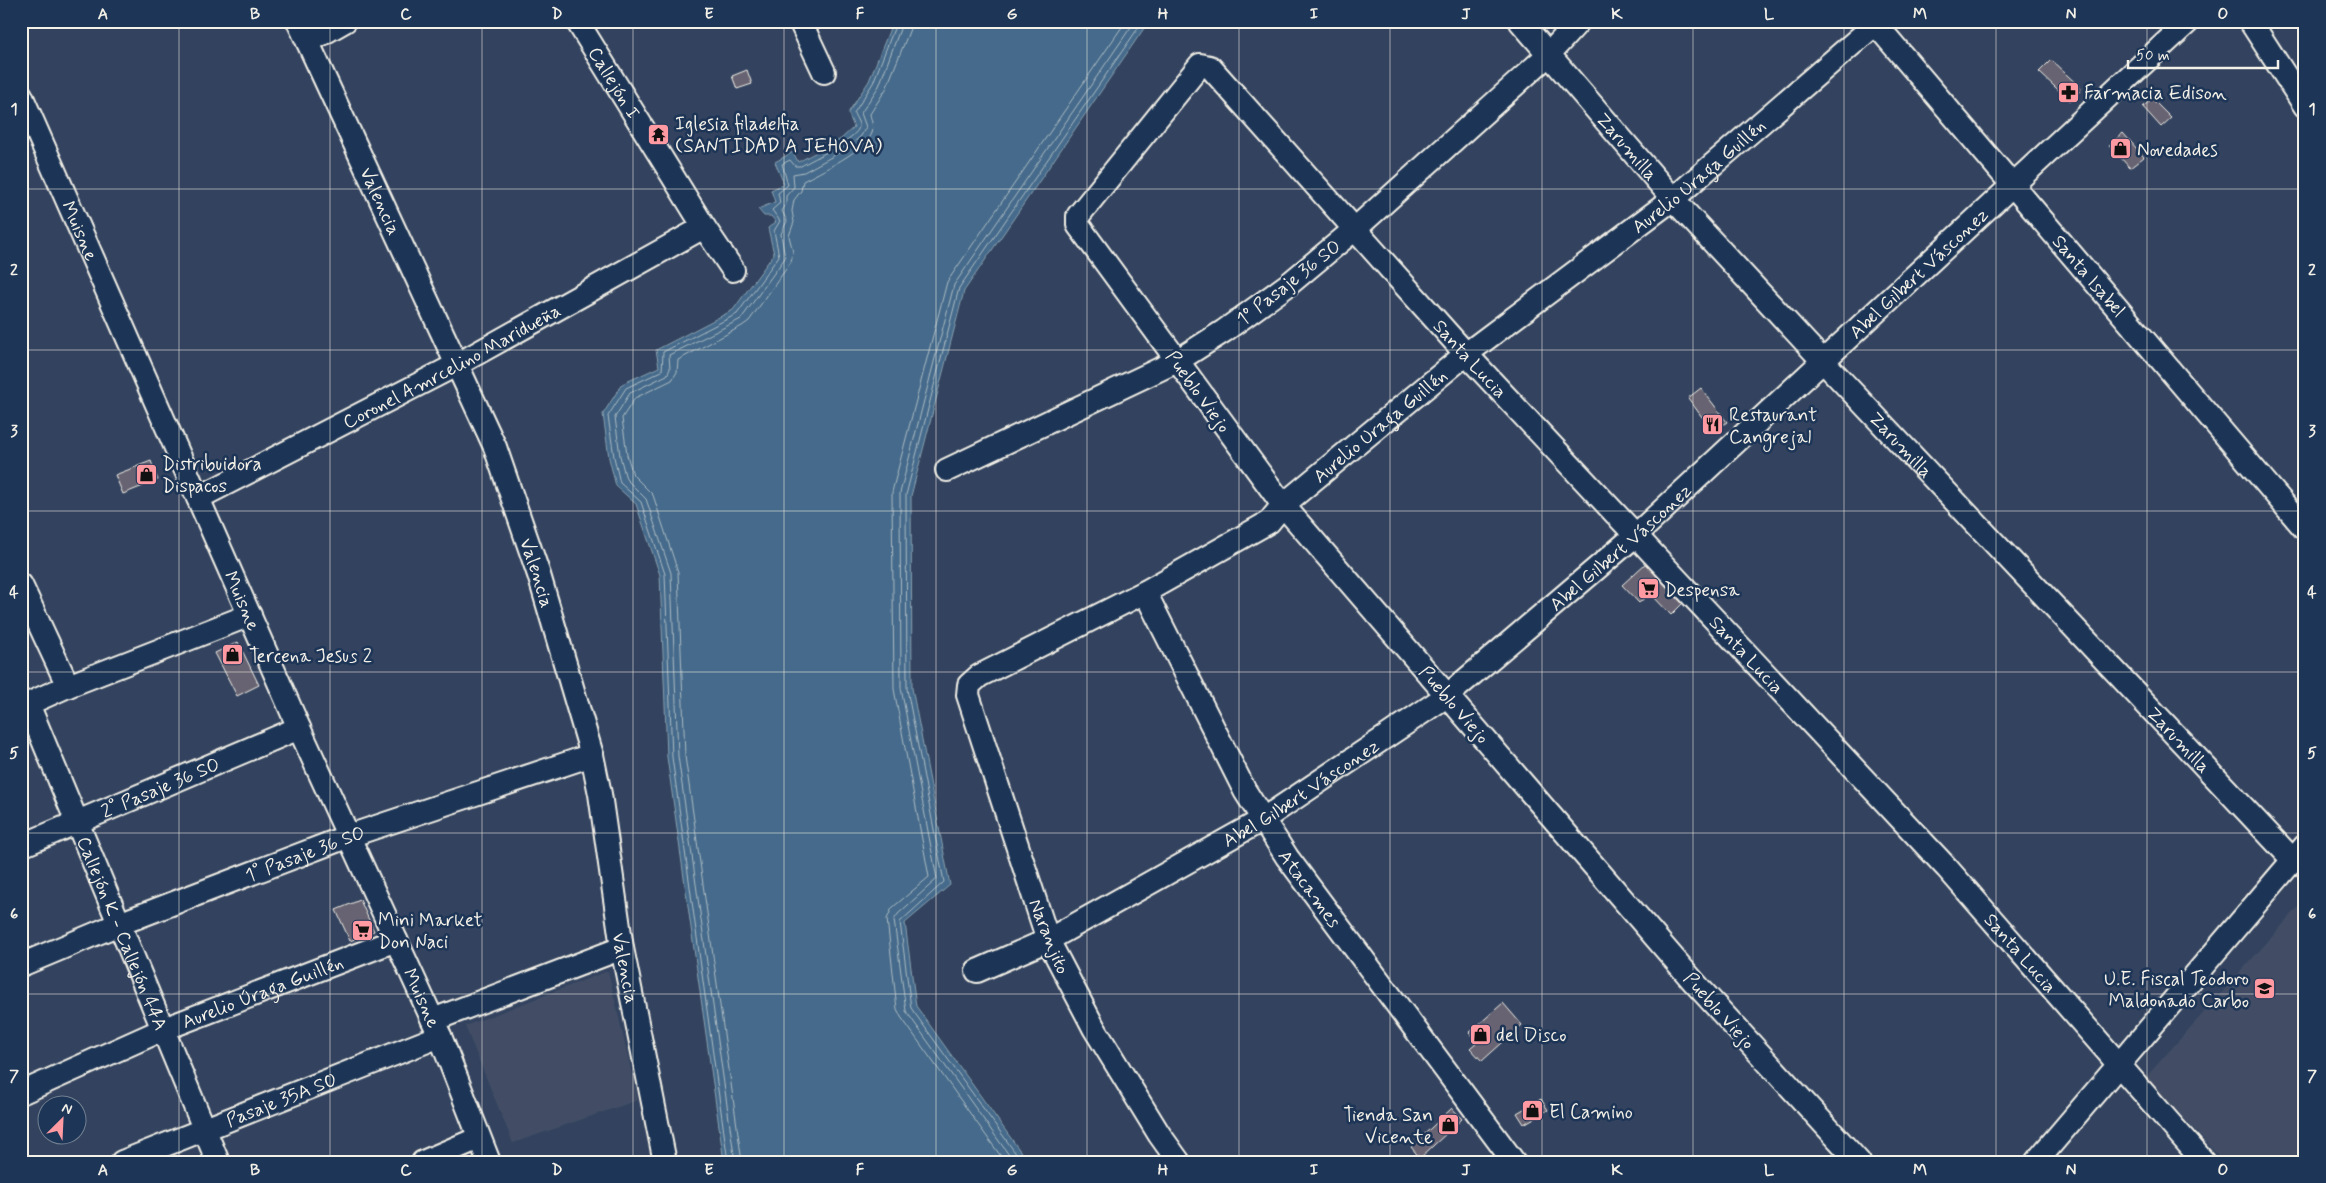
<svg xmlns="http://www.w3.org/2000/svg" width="2326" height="1183" font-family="Mynerve,sans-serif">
  <rect width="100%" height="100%" fill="#33435f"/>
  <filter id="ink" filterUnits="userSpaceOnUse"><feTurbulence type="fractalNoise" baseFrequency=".02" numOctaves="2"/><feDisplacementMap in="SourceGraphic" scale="10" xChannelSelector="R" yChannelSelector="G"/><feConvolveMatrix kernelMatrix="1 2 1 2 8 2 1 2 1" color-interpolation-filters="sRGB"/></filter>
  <g filter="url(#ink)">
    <!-- built -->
    <g fill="#434d65">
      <path d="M 2305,900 L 2305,1162 L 2224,1162 L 2146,1077 Z"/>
      <path d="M 608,971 L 638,1100 L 513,1143 L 465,1026 Z"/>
    </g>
    <!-- water -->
    <path fill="#446b8b" stroke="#8aa1b0" d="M 893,21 L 1149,21 L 964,291 L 911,496 L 912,688 L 950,885 L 905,923 L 916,1006 L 1028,1162 L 724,1162 L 667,757 L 660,575 L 636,504 L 616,486 L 609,458 L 603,414 L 622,384 L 659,367 L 656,350 L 733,310 L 774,254 L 768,228 L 776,222 L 771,216 L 764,216 L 758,209 L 775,202 L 771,190 L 784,184 L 775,162 L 793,152 L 798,162 L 841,139 L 854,127 L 848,113 L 869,81 Z"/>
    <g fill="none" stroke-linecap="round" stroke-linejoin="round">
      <!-- shore -->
      <g stroke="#aebbc3" stroke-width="1">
        <path d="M 728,1162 L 672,757 L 665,574 L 641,502 L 620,483 L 614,457 L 608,416 L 626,388 L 662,371 L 663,352 L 737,314 L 779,256 L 774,231 L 780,221 L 772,210 L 780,203 L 778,193 L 788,185 L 782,164 L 790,160 L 795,166 L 801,166 C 811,160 858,138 859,127 C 860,123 855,117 854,113 L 873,83 L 897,21"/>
        <path d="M 735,1162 L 678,756 L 671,573 L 646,499 L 626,479 L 620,456 L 615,417 L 630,393 L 667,375 L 670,369 L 669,355 L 741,319 L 785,258 L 781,234 L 787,221 L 782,211 L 786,204 L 786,196 L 794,187 L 793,174 L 804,172 L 846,149 L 861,136 L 866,127 L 861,113 L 879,86 L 903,21"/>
        <path d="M 742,1162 L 685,756 L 678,572 L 653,495 L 633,475 L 627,455 L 622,418 L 635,398 L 672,380 L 677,372 L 678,360 L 742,326 L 749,321 L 791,262 L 793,252 L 789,236 L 794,222 L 792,211 L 794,200 L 801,191 L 803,181 C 819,173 867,149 872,133 C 874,126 871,120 870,114 L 886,89 L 910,29 L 911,21"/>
        <path d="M 1005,1162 L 901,1017 L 897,1009 L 887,919 L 892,908 L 929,877 L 894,689 L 892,492 L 947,282 L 1126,21"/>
        <path d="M 1014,1162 L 906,1011 L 894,920 L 898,914 L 937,879 L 901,688 L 900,493 L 954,285 L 1135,21"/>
        <path d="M 1022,1162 L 911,1008 L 900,922 L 944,882 L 907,689 L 906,495 L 959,288 L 1143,21"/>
      </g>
    </g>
    <!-- building -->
    <g fill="#676472" stroke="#f4f1e8">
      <path d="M 2051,60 L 2082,89 L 2070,101 L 2039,72 Z"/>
      <path d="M 747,70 L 752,84 L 737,89 L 732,76 Z"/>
      <path d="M 2152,99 L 2171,118 L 2161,127 L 2143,107 Z"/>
      <path d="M 2123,133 L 2144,157 L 2130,168 L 2109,145 Z"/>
      <path d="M 1701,388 L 1727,422 L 1713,432 L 1688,398 Z"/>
      <path d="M 151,461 L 158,480 L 123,494 L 115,475 Z"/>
      <path d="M 1646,563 L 1683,603 L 1671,615 L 1650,593 L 1639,603 L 1622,585 Z"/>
      <path d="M 238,642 L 259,685 L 237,696 L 215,653 Z"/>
      <path d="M 360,900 L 374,931 L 350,941 L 336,910 Z"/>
      <path d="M 1503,1003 L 1522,1025 L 1482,1061 L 1470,1048 L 1477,1042 L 1469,1033 Z"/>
      <path d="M 1541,1099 L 1548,1110 L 1524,1124 L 1517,1113 Z"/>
      <path d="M 1452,1108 L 1462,1119 L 1420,1158 L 1411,1147 Z"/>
    </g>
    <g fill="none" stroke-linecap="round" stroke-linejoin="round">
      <defs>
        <g id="minor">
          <path id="s1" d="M 298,21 L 495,447 L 539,575 L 592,755 L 600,794 L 622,948 L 665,1162"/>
          <path id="s2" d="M 577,21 L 704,227 L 733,270"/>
          <path d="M 800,21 L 824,72"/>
          <path id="s3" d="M 1520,21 L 1673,199 L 1822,360 L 2293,860"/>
          <path id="s4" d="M 1873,21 L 2305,529"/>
          <path d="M 2250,21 L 2305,106"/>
          <path d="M 308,42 L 345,21"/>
          <path id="s5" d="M 21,95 L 299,728 L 440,1036 L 489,1162"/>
          <path d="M 947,470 L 1177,361 L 1224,331 L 1289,284 L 1355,229 L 1548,55 L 1579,21"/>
          <path id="s6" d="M 198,498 L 458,364 L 704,227"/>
          <path d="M 21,585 L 68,686"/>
          <path id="s7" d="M 1145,592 L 1245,791 L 1287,857 L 1514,1162"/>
          <path id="s8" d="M 28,704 L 218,1162"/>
          <path d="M 21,707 L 68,686 L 250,615"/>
          <path id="s9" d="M 21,846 L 299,728"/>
          <path id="s10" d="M 21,965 L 119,924 L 349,836 L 592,755"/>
          <path id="s11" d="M 977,971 L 1048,940 L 1262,820 L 1448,695 L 1637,534 L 2189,21"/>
          <path d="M 433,1020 L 622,948"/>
          <path id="s12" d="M 21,1093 L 164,1029 L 396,940"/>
          <path id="s13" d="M 122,1162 L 440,1036"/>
          <path d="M 423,1162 L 479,1138"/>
          <path id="s14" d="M 1179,1162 L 1159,1134 L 1094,1028 L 1048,940 L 968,695 L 969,685 L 979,676 L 1145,592 L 1269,522 L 1283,505 L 1466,354 L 1673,199 L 1879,21"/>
          <path id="s15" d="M 1859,1162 L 1694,982 L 1283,505 L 1078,225 L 1078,216 L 1200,65 L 1210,67 L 1466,354 L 1947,868 L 2204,1162"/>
          <path d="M 2036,1162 L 2305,846"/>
        </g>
      </defs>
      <!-- minor casing -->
      <use href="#minor" stroke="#f4f1e8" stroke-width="26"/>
      <!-- minor -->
      <use href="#minor" stroke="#1d3557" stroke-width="22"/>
    </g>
  </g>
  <!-- grid -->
  <path fill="none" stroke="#f4f1e8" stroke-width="1" stroke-opacity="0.55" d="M 179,21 L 179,1162M 330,21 L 330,1162M 482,21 L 482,1162M 633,21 L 633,1162M 784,21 L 784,1162M 936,21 L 936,1162M 1087,21 L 1087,1162M 1239,21 L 1239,1162M 1390,21 L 1390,1162M 1542,21 L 1542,1162M 1693,21 L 1693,1162M 1844,21 L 1844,1162M 1996,21 L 1996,1162M 2147,21 L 2147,1162M 21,189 L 2305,189M 21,350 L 2305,350M 21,511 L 2305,511M 21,672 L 2305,672M 21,833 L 2305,833M 21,994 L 2305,994"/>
  <!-- icons -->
  <defs>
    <symbol id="pharmacy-square" viewBox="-11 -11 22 22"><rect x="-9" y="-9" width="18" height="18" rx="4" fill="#ff9aa2" stroke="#1d3557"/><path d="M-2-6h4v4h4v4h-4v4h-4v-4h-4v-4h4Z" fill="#111"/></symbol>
    <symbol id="temple-square" viewBox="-11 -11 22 22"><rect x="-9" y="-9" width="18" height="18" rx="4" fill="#ff9aa2" stroke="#1d3557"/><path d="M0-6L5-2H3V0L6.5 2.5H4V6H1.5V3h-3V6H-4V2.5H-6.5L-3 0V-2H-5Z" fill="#111"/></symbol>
    <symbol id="shop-square" viewBox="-11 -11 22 22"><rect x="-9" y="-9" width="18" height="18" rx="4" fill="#ff9aa2" stroke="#1d3557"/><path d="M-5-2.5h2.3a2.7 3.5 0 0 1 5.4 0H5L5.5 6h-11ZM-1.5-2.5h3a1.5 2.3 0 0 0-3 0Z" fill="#111"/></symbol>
    <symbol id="restaurant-square" viewBox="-11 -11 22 22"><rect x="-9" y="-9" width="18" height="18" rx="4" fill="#ff9aa2" stroke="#1d3557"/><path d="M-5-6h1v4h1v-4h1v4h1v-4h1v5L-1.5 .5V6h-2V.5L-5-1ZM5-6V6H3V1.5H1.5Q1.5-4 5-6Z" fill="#111"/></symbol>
    <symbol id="supermarket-square" viewBox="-11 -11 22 22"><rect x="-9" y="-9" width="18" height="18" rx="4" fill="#ff9aa2" stroke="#1d3557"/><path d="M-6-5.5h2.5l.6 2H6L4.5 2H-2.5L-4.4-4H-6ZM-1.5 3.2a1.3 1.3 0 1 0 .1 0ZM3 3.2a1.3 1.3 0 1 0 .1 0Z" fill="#111"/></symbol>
    <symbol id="school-square" viewBox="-11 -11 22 22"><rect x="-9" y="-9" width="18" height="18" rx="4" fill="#ff9aa2" stroke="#1d3557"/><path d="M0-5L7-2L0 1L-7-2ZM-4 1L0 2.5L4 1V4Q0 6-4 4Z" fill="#111"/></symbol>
  </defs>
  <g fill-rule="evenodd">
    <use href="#pharmacy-square" x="2056" y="80" width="25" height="25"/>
    <use href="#temple-square" x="646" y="122" width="25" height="25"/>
    <use href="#shop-square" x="2108" y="136" width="25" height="25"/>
    <use href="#restaurant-square" x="1700" y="412" width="25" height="25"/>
    <use href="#shop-square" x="134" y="462" width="25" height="25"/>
    <use href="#supermarket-square" x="1636" y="576" width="25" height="25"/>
    <use href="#shop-square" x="220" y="642" width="25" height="25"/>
    <use href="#supermarket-square" x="350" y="918" width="25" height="25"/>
    <use href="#school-square" x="2252" y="976" width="25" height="25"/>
    <use href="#shop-square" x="1468" y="1022" width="25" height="25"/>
    <use href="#shop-square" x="1520" y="1098" width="25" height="25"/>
    <use href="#shop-square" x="1436" y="1112" width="25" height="25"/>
  </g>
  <g text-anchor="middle" stroke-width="5" stroke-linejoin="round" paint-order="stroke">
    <!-- street labels -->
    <g font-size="19" fill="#f4f1e8" stroke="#1d3557">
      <text dy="7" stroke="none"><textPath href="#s2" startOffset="72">Callejón I</textPath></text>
      <text dy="7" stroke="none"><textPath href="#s3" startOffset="165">Zarumilla</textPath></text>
      <text dy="7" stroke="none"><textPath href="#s14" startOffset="1420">Aurelio Uraga Guillén</textPath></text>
      <text dy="7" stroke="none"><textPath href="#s1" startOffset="198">Valencia</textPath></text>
      <text dy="7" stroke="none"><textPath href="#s5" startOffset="148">Muisne</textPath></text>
      <text dy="7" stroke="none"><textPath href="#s11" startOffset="1179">Abel Gilbert Vásconez</textPath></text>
      <text dy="7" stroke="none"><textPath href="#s4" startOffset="334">Santa Isabel</textPath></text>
      <text transform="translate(1288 282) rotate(-38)" y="7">1º Pasaje 36 SO</text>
      <text dy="7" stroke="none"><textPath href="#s15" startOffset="1825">Santa Lucia</textPath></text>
      <text dy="7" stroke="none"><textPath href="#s6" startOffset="286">Coronel Amrcelino Maridueña</textPath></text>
      <text transform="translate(1199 391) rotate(54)" y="7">Pueblo Viejo</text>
      <text dy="7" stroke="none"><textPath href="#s14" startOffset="1015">Aurelio Uraga Guillén</textPath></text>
      <text dy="7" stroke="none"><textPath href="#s3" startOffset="570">Zarumilla</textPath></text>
      <text dy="7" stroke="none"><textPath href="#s11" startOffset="774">Abel Gilbert Vásconez</textPath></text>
      <text dy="7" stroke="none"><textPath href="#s1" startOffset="602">Valencia</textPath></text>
      <text dy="7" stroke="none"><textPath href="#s5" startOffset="552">Muisne</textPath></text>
      <text dy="7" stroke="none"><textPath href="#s15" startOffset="2230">Santa Lucia</textPath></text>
      <text transform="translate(1455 704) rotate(49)" y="7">Pueblo Viejo</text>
      <text dy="7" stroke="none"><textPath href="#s3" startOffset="975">Zarumilla</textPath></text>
      <text dy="7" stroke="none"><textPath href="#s9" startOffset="151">2° Pasaje 36 SO</textPath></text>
      <text dy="7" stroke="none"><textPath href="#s11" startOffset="370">Abel Gilbert Vásconez</textPath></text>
      <text dy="7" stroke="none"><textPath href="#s10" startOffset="305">1° Pasaje 36 SO</textPath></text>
      <text dy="7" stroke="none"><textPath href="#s7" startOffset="340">Atacames</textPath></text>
      <text dy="7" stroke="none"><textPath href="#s8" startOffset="248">Callejón K - Callejón 44A</textPath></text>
      <text transform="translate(1050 936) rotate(68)" y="7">Naranjito</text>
      <text dy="7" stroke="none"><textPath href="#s15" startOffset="2635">Santa Lucia</textPath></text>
      <text dy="7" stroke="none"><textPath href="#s1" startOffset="1008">Valencia</textPath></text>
      <text dy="7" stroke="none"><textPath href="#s12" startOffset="262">Aurelio Úraga Guillén</textPath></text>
      <text dy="7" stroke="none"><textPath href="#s5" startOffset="988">Muisne</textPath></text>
      <text transform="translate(1720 1010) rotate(48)" y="7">Pueblo Viejo</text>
      <text dy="7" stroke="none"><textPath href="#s13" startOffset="171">Pasaje 35A SO</textPath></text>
    </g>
    <!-- poi labels -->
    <g font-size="19" fill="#f4f1e8" stroke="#1d3557" text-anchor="start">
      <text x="2084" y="99">Farmacia Edison</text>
      <text x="675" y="130">Iglesia filadelfia<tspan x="675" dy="22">(SANTIDAD A JEHOVA)</tspan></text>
      <text x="2137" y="156">Novedades</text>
      <text x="1729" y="421">Restaurant<tspan x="1729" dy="22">Cangrejal</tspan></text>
      <text x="162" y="470">Distribuidora<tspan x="162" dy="22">Dispacos</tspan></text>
      <text x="1664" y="596">Despensa</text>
      <text x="249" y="662">Tercena Jesus 2</text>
      <text x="378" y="926">Mini Market<tspan x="378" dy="22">Don Naci</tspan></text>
      <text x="2249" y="985" text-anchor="end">U.E. Fiscal Teodoro<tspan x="2249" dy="22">Maldonado Carbo</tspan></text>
      <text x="1496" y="1041">del Disco</text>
      <text x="1549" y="1118">El Camino</text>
      <text x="1433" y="1121" text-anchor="end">Tienda San<tspan x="1433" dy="22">Vicente</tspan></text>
    </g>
  </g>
  <!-- margin -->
  <rect width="2326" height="1183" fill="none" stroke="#1d3557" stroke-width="55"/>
  <!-- north arrow -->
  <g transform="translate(62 1120) rotate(24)"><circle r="24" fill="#1d3557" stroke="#738091"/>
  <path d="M0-4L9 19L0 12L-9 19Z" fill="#ff9aa2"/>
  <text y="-8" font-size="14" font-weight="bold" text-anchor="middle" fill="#f4f1e8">N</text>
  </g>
  <!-- scale -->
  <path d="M2128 60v8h150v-8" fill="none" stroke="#f4f1e8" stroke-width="2.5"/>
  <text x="2136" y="60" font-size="15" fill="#f4f1e8" stroke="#1d3557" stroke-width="4" paint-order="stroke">50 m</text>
  <rect x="28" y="28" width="2270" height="1128" fill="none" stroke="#f4f1e8" stroke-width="2"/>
  <g font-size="16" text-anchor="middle" font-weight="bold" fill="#f4f1e8">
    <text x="103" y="19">A</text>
    <text x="255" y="19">B</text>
    <text x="406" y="19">C</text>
    <text x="557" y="19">D</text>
    <text x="709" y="19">E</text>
    <text x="860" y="19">F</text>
    <text x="1012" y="19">G</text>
    <text x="1163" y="19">H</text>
    <text x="1314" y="19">I</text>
    <text x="1466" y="19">J</text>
    <text x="1617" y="19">K</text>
    <text x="1769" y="19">L</text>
    <text x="1920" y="19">M</text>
    <text x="2071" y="19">N</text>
    <text x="2223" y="19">O</text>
    <text x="14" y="114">1</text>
    <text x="2312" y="114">1</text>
    <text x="14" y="275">2</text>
    <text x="2312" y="275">2</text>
    <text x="14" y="436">3</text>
    <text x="2312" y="436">3</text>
    <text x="14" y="597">4</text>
    <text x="2312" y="597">4</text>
    <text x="14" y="758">5</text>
    <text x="2312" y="758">5</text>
    <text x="14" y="919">6</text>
    <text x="2312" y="919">6</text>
    <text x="14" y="1081">7</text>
    <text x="2312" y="1081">7</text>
    <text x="103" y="1175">A</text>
    <text x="255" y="1175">B</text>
    <text x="406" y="1175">C</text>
    <text x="557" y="1175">D</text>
    <text x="709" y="1175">E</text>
    <text x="860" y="1175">F</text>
    <text x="1012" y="1175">G</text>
    <text x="1163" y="1175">H</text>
    <text x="1314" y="1175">I</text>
    <text x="1466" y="1175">J</text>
    <text x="1617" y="1175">K</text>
    <text x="1769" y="1175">L</text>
    <text x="1920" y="1175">M</text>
    <text x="2071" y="1175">N</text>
    <text x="2223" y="1175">O</text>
  </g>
</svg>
